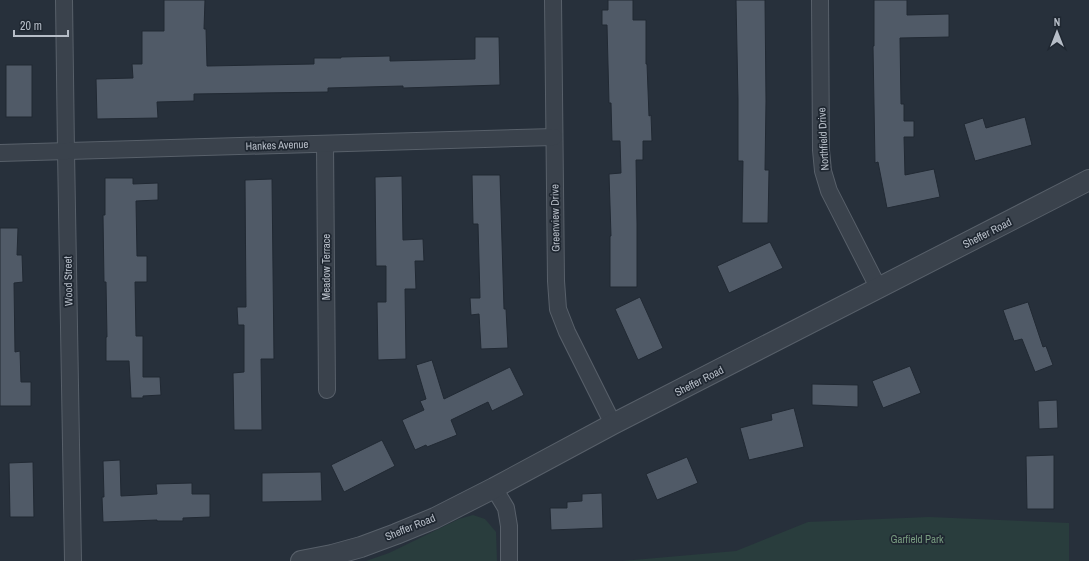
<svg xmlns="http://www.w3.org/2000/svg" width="1089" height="561" font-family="'Archivo Narrow',sans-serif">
  <rect width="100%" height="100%" fill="#27303b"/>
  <!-- green -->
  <g fill="#293d3d">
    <path d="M 473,515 L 485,519 L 496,532 L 497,561 L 366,561 L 389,553 L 459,519 Z"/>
    <path d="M 929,517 L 1069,523 L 1069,561 L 622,561 L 736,551 L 808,522 Z"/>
  </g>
  <!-- building -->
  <g fill="#505a67" stroke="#212933">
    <path d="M 164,0 L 205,0 L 204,29 L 206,29 L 207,66 L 314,64 L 314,58 L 341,58 L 341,57 L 390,56 L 390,61 L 475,59 L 475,37 L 499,37 L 500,85 L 403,88 L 403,86 L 328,88 L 328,92 L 194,94 L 194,101 L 157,102 L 158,118 L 97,119 L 96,79 L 133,78 L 132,64 L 142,64 L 142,31 L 164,31 Z"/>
    <path d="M 608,0 L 633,0 L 633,20 L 646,20 L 646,64 L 647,64 L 649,116 L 651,115 L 652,141 L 643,141 L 643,160 L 636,160 L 637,224 L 637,287 L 610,287 L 610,236 L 611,236 L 609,174 L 621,173 L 620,141 L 612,141 L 611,103 L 609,103 L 607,25 L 602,25 L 602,10 L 608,10 Z"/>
    <path d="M 736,0 L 765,0 L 766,101 L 765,170 L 769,170 L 768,223 L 742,223 L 743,161 L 738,161 L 738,99 Z"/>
    <path d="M 874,0 L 907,0 L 907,15 L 949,14 L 949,37 L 900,38 L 901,104 L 904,104 L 904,121 L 914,121 L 914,137 L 904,137 L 905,175 L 934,169 L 940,197 L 887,208 L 878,162 L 875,163 L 873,46 L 874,46 Z"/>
    <rect x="6" y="65" width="26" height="52"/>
    <path d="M 1025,117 L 1032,145 L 975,161 L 964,124 L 983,118 L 986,128 Z"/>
    <path d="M 472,175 L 500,175 L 504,309 L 506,309 L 508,348 L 481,349 L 479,314 L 471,315 L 470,298 L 480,298 L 478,224 L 473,224 Z"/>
    <path d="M 402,176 L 403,240 L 423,239 L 424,261 L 415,261 L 416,289 L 405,289 L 406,359 L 378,360 L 377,302 L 386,302 L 386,266 L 376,266 L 375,177 Z"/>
    <path d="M 105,178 L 133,178 L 133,184 L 158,183 L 158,200 L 136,201 L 137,256 L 147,256 L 147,282 L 135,282 L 136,336 L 143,336 L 143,377 L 160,377 L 161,395 L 143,396 L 143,398 L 131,398 L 129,361 L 106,361 L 106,337 L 107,337 L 106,282 L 104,282 L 103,215 L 105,215 Z"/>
    <path d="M 272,179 L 274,359 L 261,359 L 262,430 L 234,430 L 233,373 L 244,372 L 244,325 L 238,325 L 237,307 L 246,307 L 245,180 Z"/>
    <path d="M 0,228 L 18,228 L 17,255 L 22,255 L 23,282 L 14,283 L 15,352 L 20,351 L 21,382 L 31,382 L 31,406 L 0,406 Z"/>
    <path d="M 770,242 L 783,268 L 729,293 L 717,266 Z"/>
    <path d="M 640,297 L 663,348 L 638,360 L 615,309 Z"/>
    <path d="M 1028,302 L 1043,347 L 1046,346 L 1053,365 L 1035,372 L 1022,339 L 1014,341 L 1003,310 Z"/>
    <path d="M 432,360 L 444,399 L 510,367 L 524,395 L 492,411 L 488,402 L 451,420 L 457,435 L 427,447 L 426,445 L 415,450 L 402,420 L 424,410 L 420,401 L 426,399 L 416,365 Z"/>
    <path d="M 910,366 L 921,393 L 883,408 L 872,381 Z"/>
    <path d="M 812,384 L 858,385 L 858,407 L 812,405 Z"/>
    <path d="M 1057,400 L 1058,428 L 1039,429 L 1038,401 Z"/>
    <path d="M 794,408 L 804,447 L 749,460 L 740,428 L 772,420 L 771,414 Z"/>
    <path d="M 382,440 L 395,466 L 344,492 L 331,465 Z"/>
    <path d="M 1054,455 L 1054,509 L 1027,509 L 1026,456 Z"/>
    <path d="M 687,457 L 698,483 L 657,500 L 646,474 Z"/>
    <path d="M 120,460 L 121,496 L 157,494 L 156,484 L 192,483 L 192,494 L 210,494 L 210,517 L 183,518 L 183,521 L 157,521 L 157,520 L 103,522 L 102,497 L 104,497 L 103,461 Z"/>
    <path d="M 33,462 L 34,517 L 10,517 L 9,463 Z"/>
    <path d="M 321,472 L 322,501 L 262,502 L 262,473 Z"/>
    <path d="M 602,493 L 603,528 L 551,530 L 550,508 L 567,508 L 567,502 L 582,501 L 582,494 Z"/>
  </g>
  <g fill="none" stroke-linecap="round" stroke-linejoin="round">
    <defs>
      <g id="minor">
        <path d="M 64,0 L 66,151 L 73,561"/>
        <path d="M 553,0 L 556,281 L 558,309 L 567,332 L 613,424"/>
        <path d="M 820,0 L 821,150 L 823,171 L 829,191 L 879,289"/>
        <path d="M 325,144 L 327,390"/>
        <path d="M 0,153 L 554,137"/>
        <path d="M 494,488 L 506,508 L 509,526 L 509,561"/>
      </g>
      <path id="tertiary" d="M 301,561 L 332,555 L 361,547 L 396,534 L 435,518 L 494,488 L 613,424 L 1089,180"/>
    </defs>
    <!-- minor casing -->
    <use href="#minor" stroke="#58606a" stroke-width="18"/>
    <!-- tertiary casing -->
    <use href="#tertiary" stroke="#58606a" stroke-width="22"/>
    <!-- minor -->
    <use href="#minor" stroke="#3a424c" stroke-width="16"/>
    <!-- tertiary -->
    <use href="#tertiary" stroke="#3a424c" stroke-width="20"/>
  </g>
  <g text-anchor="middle" stroke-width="3.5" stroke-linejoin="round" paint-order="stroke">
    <!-- street labels -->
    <g font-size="11" fill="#b6bdc7" stroke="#1f2731">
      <text transform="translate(823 139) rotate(-93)" y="4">Northfield Drive</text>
      <text transform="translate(277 145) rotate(-2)" y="4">Hankes Avenue</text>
      <text transform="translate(555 218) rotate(-91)" y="4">Greenview Drive</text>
      <text transform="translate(987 233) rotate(-27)" y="4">Sheffer Road</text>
      <text transform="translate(326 267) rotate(-90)" y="4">Meadow Terrace</text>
      <text transform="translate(68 281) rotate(-91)" y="4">Wood Street</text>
      <text transform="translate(699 381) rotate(-27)" y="4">Sheffer Road</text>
      <text transform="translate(410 527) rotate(-22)" y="4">Sheffer Road</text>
    </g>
    <!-- park labels -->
    <g font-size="11" fill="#779a7f" stroke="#1f2731">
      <text x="917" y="543">Garfield Park</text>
    </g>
  </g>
  <!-- north arrow -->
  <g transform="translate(1057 32)" stroke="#1f2731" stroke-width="3" paint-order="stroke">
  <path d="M0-3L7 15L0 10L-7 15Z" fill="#b6bdc7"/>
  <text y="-6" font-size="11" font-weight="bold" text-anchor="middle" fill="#b6bdc7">N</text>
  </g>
  <!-- scale -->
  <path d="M14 30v6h54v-6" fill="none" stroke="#b6bdc7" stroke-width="2"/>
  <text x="20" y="30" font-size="12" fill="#b6bdc7" stroke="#1f2731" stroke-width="3" paint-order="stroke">20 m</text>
</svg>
